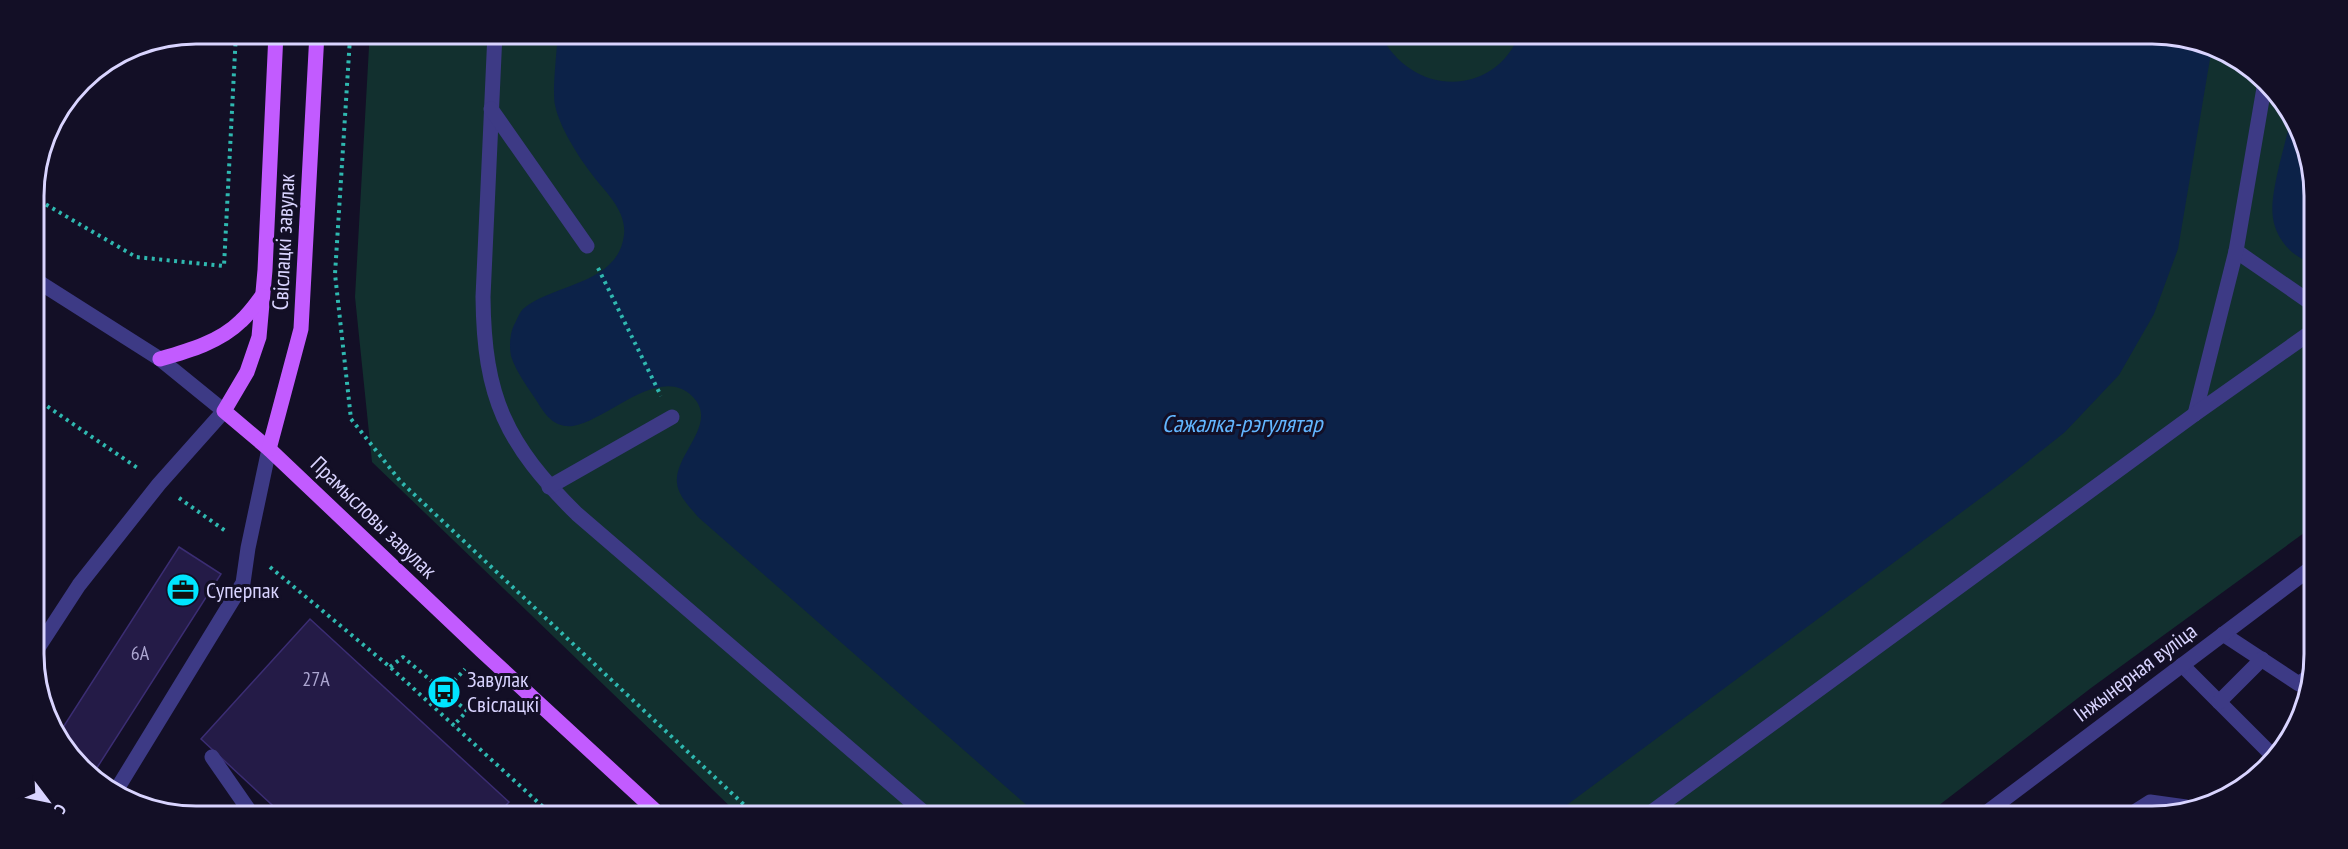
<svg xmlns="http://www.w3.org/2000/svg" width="2348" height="849" font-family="'PT Sans Narrow',sans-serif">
  <rect width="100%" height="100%" fill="#130f26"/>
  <!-- green -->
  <path fill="#12302f" d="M 368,33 L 2152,33 L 2204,42 L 2275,89 L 2314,174 L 2315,525 L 2091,688 L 1925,816 L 740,816 L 372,462 L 355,297 L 369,47 Z"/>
  <!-- water -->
  <g fill="#0c2248">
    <path d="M 558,33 L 1380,33 C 1409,96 1494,100 1520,33 L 2152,33 L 2204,42 L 2212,47 L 2178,249 L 2154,314 L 2119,375 L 2065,432 L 2001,483 L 1552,816 L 1039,816 L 698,517 C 690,507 678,496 677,483 C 674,454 720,423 692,396 C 659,364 608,420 573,426 C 555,428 546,416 538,403 C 529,389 516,372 511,356 C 509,346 510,333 514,325 C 517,320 519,313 523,309 C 554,283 618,285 624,235 C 627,210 604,191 591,173 C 578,156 559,126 555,105 C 552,91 557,50 558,33 Z"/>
    <path d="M 2290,122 L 2314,174 L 2314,263 C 2293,259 2276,239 2273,218 C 2269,195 2285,146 2290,122 Z"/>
  </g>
  <!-- building -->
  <g fill="#241b47" stroke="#3b2d73" stroke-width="1.5">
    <path d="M 179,547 L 221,574 L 93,774 L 74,761 L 60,732 Z"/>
    <path d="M 310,619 L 509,802 L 496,816 L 284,816 L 201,739 Z"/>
  </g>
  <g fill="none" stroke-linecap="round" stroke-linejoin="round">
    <!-- path -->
    <g stroke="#2fb8b0" stroke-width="4" stroke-dasharray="3 4.5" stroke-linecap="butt">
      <path d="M 350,38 L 335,274 L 351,419 L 401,482 L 756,816"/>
      <path d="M 33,197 L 136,257 L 224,266 L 236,33"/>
      <path d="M 598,268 L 661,396"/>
      <path d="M 35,398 L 139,469"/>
      <path d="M 179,498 L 227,532"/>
      <path d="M 270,567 L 390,667 L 553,816"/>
      <path d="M 390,667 L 403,657 L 467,711 L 453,726"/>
      <path d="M 444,692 L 465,669"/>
    </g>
    <!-- minor -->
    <g stroke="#3d3a85" stroke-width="15">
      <path d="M 495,33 L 483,297 C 484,398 506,444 577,514 L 928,816"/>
      <path d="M 491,109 L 587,246"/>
      <path d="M 2236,251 L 2314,305"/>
      <path d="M 34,279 L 160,359 L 224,411 L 159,484 L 79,585 L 36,651"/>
      <path d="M 2195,414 L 2236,251 L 2265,82"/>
      <path d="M 549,487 L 672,417"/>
      <path d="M 2223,634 L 2299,684 L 2312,674"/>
      <path d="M 2182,665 L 2271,754"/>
      <path d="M 2219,702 L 2262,659"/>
      <path d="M 212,757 L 253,816"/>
      <path d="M 117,789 L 243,583 L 248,548 L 269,449"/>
      <path d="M 1646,816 L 2195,414 L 2314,330"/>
      <path d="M 1982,816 L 2315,565"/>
      <path d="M 2128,816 L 2150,802 L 2186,807"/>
    </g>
    <!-- major -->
    <g stroke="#c25bff" stroke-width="15">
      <path d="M 276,33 L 265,270 L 259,337 L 247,372 L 224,411 L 269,449 L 482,651 L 661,816"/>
      <path d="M 160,359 C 188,351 220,342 241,321 C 249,314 256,304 262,296"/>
      <path d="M 269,449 L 301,329 L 317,33"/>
    </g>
  </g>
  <!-- icons -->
  <defs>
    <symbol id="office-disc" viewBox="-11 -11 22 22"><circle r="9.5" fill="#00e5ff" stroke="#130f26"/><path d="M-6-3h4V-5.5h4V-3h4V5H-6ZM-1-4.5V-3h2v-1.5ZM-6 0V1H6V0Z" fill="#111"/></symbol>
    <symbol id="bus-disc" viewBox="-11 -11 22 22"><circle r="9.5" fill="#00e5ff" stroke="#130f26"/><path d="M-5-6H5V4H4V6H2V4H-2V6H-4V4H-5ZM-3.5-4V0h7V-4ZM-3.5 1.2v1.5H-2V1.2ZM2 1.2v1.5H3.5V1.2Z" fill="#111"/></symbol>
  </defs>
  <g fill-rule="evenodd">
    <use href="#office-disc" x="164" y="571" width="38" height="38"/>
    <use href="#bus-disc" x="425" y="673" width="38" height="38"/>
  </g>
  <g text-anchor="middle" stroke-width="6" stroke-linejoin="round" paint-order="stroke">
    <!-- number labels -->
    <g font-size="20" fill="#aca6d1">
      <text x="140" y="660">6А</text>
      <text x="316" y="686">27А</text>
    </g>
    <!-- street labels -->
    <g font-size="22" fill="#d9d4ff" stroke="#130f26">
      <text transform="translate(283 242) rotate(-87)" y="8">Свіслацкі завулак</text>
      <text transform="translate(374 517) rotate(44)" y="8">Прамысловы завулак</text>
      <text transform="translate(2135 672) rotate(-37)" y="8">Інжынерная вуліца</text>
    </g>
    <!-- poi labels -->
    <g font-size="22" fill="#d9d4ff" stroke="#130f26" text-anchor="start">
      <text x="206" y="598">Суперпак</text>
      <text x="467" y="687">Завулак<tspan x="467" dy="25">Свіслацкі</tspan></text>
    </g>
    <!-- water labels -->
    <g font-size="24" font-style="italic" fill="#62b6ff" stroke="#130f26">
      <text x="1242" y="432">Сажалка-рэгулятар</text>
    </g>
  </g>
  <!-- crop -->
  <path d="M0 0H2348V849H0ZM196 44H2152A152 152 0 0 1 2304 196V654A152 152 0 0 1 2152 806H196A152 152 0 0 1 44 654V196A152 152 0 0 1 196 44Z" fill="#130f26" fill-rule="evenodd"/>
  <path fill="none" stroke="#d9d4ff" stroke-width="3" d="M196 44H2152A152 152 0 0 1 2304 196V654A152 152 0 0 1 2152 806H196A152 152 0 0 1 44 654V196A152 152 0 0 1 196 44Z"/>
  <!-- north arrow -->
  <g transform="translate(48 801) rotate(122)" stroke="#130f26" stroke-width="4.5" paint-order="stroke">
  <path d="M0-4.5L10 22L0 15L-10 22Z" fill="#d9d4ff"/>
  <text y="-9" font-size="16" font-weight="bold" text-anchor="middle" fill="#d9d4ff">С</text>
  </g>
</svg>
